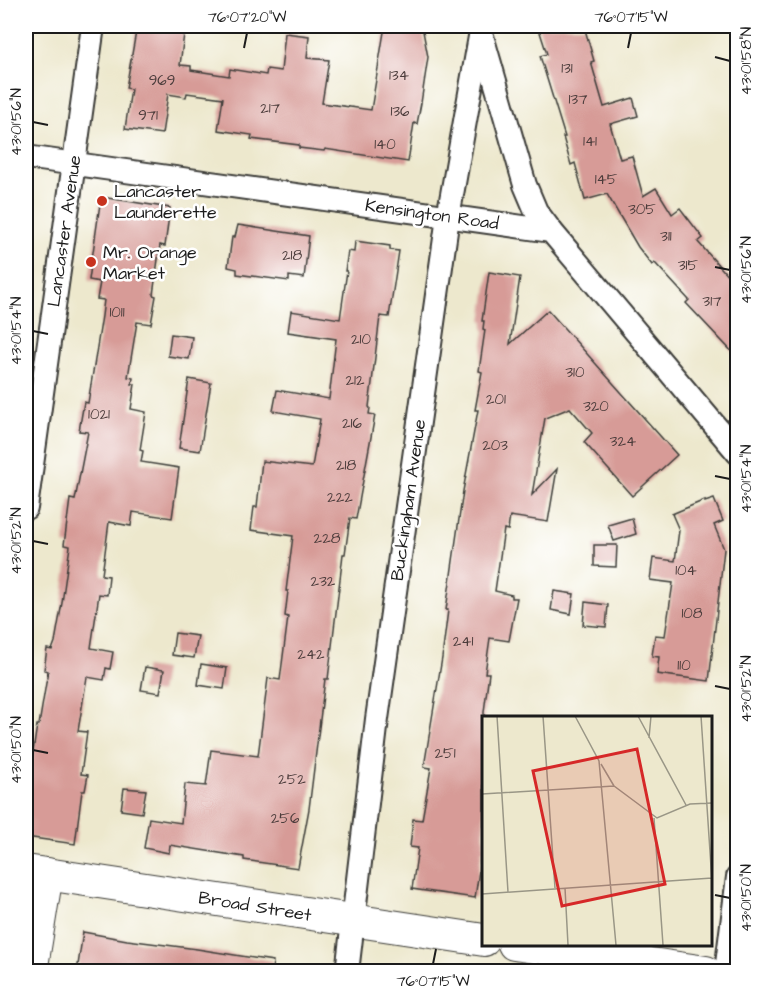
<svg xmlns="http://www.w3.org/2000/svg" width="763" height="997" font-family="'Architects Daughter',sans-serif">
  <rect width="100%" height="100%" fill="#fff"/>
  <filter id="ink" filterUnits="userSpaceOnUse"><feTurbulence type="fractalNoise" baseFrequency=".0167" numOctaves="2"/><feDisplacementMap in="SourceGraphic" scale="12" xChannelSelector="R" yChannelSelector="G"/><feConvolveMatrix kernelMatrix="1 2 1 2 8 2 1 2 1" color-interpolation-filters="sRGB"/></filter>
  <filter id="wash" filterUnits="userSpaceOnUse"><feTurbulence type="fractalNoise" baseFrequency=".008" numOctaves="4" result="noise"/><feDisplacementMap in="SourceGraphic" scale="24" xChannelSelector="R" yChannelSelector="G"/><feGaussianBlur stdDeviation="1.35" result="paint"/><feColorMatrix in="noise" values="0 0 0 0 0 0 0 0 0 0 0 0 0 0 0 0 0 1.4 0 .05"/><feComposite in="paint" operator="in"/></filter>
  <g filter="url(#wash)">
    <rect width="100%" height="100%" fill="#ede8cd"/>
    <g id="blocks">
      <!-- building -->
      <g fill="#d79b97">
        <path d="M 137,26 L 185,26 L 180,65 L 191,66 L 191,70 L 229,76 L 230,69 L 266,75 L 267,69 L 281,71 L 285,33 L 309,36 L 307,58 L 329,60 L 322,103 L 371,110 L 385,26 L 422,26 L 428,57 L 421,103 L 417,124 L 414,123 L 408,162 L 325,149 L 324,151 L 299,148 L 299,145 L 251,139 L 252,135 L 218,130 L 223,98 L 187,93 L 186,97 L 168,94 L 162,134 L 125,129 L 131,89 L 126,88 Z"/>
        <path d="M 538,26 L 584,26 L 594,61 L 591,62 L 604,107 L 633,98 L 638,116 L 610,124 L 620,159 L 632,156 L 643,196 L 656,188 L 672,214 L 680,208 L 703,238 L 698,242 L 738,287 L 738,358 L 686,303 L 689,300 L 655,263 L 652,265 L 638,247 L 607,194 L 585,200 L 575,163 L 571,165 L 563,137 L 565,137 L 540,56 L 547,54 Z"/>
        <path d="M 101,197 L 170,208 L 165,246 L 160,245 L 153,295 L 156,296 L 151,324 L 137,322 L 128,377 L 133,378 L 132,384 L 135,384 L 131,409 L 146,412 L 140,450 L 143,451 L 141,462 L 179,468 L 172,518 L 133,512 L 131,526 L 109,522 L 102,575 L 109,576 L 107,595 L 99,594 L 91,648 L 113,652 L 110,669 L 106,668 L 104,680 L 87,677 L 78,731 L 87,732 L 81,774 L 88,775 L 85,791 L 82,791 L 75,844 L 26,837 L 26,819 L 29,794 L 27,793 L 37,725 L 39,725 L 48,671 L 44,670 L 47,649 L 52,650 L 55,642 L 62,603 L 70,546 L 64,545 L 70,499 L 75,500 L 88,432 L 79,431 L 84,402 L 88,403 L 102,316 L 104,300 L 97,299 L 100,282 L 89,280 Z"/>
        <path d="M 238,225 L 309,236 L 304,278 L 289,276 L 289,281 L 237,274 L 237,269 L 228,267 L 232,237 L 235,237 Z"/>
        <path d="M 355,241 L 390,246 L 390,250 L 399,251 L 389,317 L 380,316 L 369,407 L 370,408 L 369,414 L 375,415 L 356,519 L 350,518 L 345,554 L 343,554 L 328,679 L 325,679 L 309,809 L 298,868 L 244,860 L 244,857 L 170,845 L 169,853 L 144,848 L 149,818 L 181,823 L 185,784 L 206,786 L 211,750 L 258,756 L 268,678 L 280,680 L 288,617 L 285,616 L 288,591 L 286,591 L 293,536 L 251,530 L 254,507 L 257,507 L 262,461 L 312,467 L 320,419 L 273,411 L 277,390 L 329,399 L 336,339 L 288,332 L 291,311 L 340,319 L 347,271 L 345,271 L 348,251 L 354,252 Z"/>
        <path d="M 489,272 L 520,277 L 510,344 L 548,310 L 677,455 L 632,496 L 584,442 L 592,433 L 570,408 L 545,418 L 532,495 L 557,469 L 548,522 L 510,516 L 508,530 L 504,529 L 495,591 L 512,595 L 512,598 L 517,598 L 509,641 L 490,638 L 485,673 L 489,673 L 484,712 L 484,851 L 482,850 L 475,898 L 412,889 L 418,848 L 410,847 L 413,819 L 422,820 L 431,768 L 424,767 L 442,658 L 448,610 L 446,610 L 463,491 L 478,410 L 475,410 L 482,372 L 479,371 L 485,330 L 483,329 L 484,321 L 482,321 Z"/>
        <path d="M 171,334 L 192,337 L 189,359 L 168,356 Z"/>
        <path d="M 189,379 L 211,383 L 200,451 L 179,448 Z"/>
        <path d="M 714,499 L 723,521 L 714,525 L 724,549 L 709,681 L 657,674 L 659,657 L 652,656 L 655,635 L 665,636 L 673,583 L 650,580 L 653,558 L 675,561 L 679,530 L 672,514 L 705,500 L 705,502 Z"/>
        <path d="M 632,518 L 636,534 L 614,541 L 608,525 Z"/>
        <path d="M 594,545 L 617,545 L 616,567 L 594,566 Z"/>
        <path d="M 554,591 L 574,594 L 571,614 L 551,610 Z"/>
        <path d="M 585,602 L 608,605 L 606,627 L 583,625 Z"/>
        <path d="M 175,633 L 198,636 L 194,658 L 172,655 Z"/>
        <path d="M 201,664 L 227,668 L 224,689 L 198,685 Z"/>
        <path d="M 145,667 L 164,670 L 160,693 L 141,690 Z"/>
        <path d="M 124,788 L 146,790 L 142,813 L 121,810 Z"/>
        <path d="M 83,932 L 127,940 L 197,949 L 273,961 L 272,972 L 77,972 Z"/>
      </g>
    </g>
  </g>
  <g filter="url(#ink)">
    <use href="#blocks" fill-opacity="0" stroke="#3b3b37" stroke-width="1.5"/>
    <g fill="none" stroke-linecap="round" stroke-linejoin="round">
      <defs>
        <g id="street">
          <path d="M 482,36 L 525,185 L 536,211 L 551,231"/>
          <path d="M 26,157 L 551,231 L 738,453"/>
          <path d="M 26,508 L 93,26"/>
          <path d="M 347,972 L 377,719 L 448,217 L 481,31 L 479,26"/>
          <path d="M 726,972 L 738,877"/>
        </g>
        <g id="secondary">
          <path d="M 26,871 L 484,940"/>
          <path d="M 514,944 L 706,972"/>
          <path d="M 31,972 L 47,874"/>
        </g>
      </defs>
      <!-- street casing -->
      <use href="#street" stroke="#3b3b37" stroke-width="26"/>
      <!-- secondary casing -->
      <use href="#secondary" stroke="#3b3b37" stroke-width="34"/>
      <!-- street -->
      <use href="#street" stroke="#fff" stroke-width="22"/>
      <!-- secondary -->
      <use href="#secondary" stroke="#fff" stroke-width="32"/>
    </g>
  </g>
  <!-- ticks -->
  <path fill="none" stroke="#1c1c1c" stroke-width="2" d="M 244,48 L 247,33M 628,48 L 631,33M 715,57 L 730,61M 33,122 L 48,125M 715,267 L 730,270M 33,331 L 48,334M 715,476 L 730,479M 33,541 L 48,544M 715,686 L 730,689M 33,750 L 48,753M 715,895 L 730,898M 433,964 L 436,949"/>
  <!-- markers -->
  <g fill="#c8321e" stroke="#fff" stroke-width="2">
    <circle cx="102" cy="201" r="6"/>
    <circle cx="91" cy="262" r="6"/>
  </g>
  <g text-anchor="middle" stroke-width="5" stroke-linejoin="round" paint-order="stroke">
    <!-- number labels -->
    <g font-size="15" fill="#4b3c3b">
      <text x="567" y="73">131</text>
      <text x="399" y="80">134</text>
      <text x="162" y="85">969</text>
      <text x="578" y="104">137</text>
      <text x="270" y="113">217</text>
      <text x="400" y="116">136</text>
      <text x="148" y="120">971</text>
      <text x="590" y="146">141</text>
      <text x="385" y="149">140</text>
      <text x="606" y="184">145</text>
      <text x="642" y="214">305</text>
      <text x="666" y="241">311</text>
      <text x="292" y="260">218</text>
      <text x="688" y="270">315</text>
      <text x="712" y="306">317</text>
      <text x="117" y="317">1011</text>
      <text x="361" y="344">210</text>
      <text x="575" y="377">310</text>
      <text x="355" y="385">212</text>
      <text x="496" y="404">201</text>
      <text x="596" y="411">320</text>
      <text x="99" y="419">1021</text>
      <text x="352" y="428">216</text>
      <text x="623" y="446">324</text>
      <text x="495" y="450">203</text>
      <text x="346" y="470">218</text>
      <text x="340" y="502">222</text>
      <text x="327" y="543">228</text>
      <text x="686" y="575">104</text>
      <text x="323" y="586">232</text>
      <text x="692" y="618">108</text>
      <text x="463" y="646">241</text>
      <text x="311" y="659">242</text>
      <text x="684" y="670">110</text>
      <text x="445" y="758">251</text>
      <text x="292" y="784">252</text>
      <text x="285" y="823">256</text>
    </g>
    <!-- poi labels -->
    <g font-size="18" fill="#1c1c1c" stroke="#fff" text-anchor="start">
      <text x="114" y="197">Lancaster<tspan x="114" dy="21">Launderette</tspan></text>
      <text x="103" y="258">Mr. Orange<tspan x="103" dy="21">Market</tspan></text>
    </g>
    <!-- street labels -->
    <g font-size="18" fill="#1c1c1c" stroke="#fff">
      <text transform="translate(432 214) rotate(8)" y="6">Kensington Road</text>
      <text transform="translate(64 231) rotate(-82)" y="6">Lancaster Avenue</text>
      <text transform="translate(408 500) rotate(-82)" y="6">Buckingham Avenue</text>
      <text transform="translate(255 906) rotate(9)" y="6">Broad Street</text>
    </g>
  </g>
  <!-- overview -->
  <g transform="translate(482 716)">
    <rect width="230" height="230" fill="#ede8cd"/>
    <path fill="none" stroke="#999686" stroke-width="1.5" d="M 15,0 L 26,176M 61,0 L 73,172M 93,0 L 117,45 L 134,229M 156,0 L 204,89M 219,0 L 230,166M 167,22 L 169,0M 119,48 L 132,70M 0,78 L 132,70 L 175,102 L 208,88 L 230,87M 172,102 L 181,229M 83,172 L 86,229M 0,178 L 230,162"/>
    <path fill="#d62828" fill-opacity="0.15" stroke="#d62828" stroke-width="3" d="M 155,33 L 183,168 L 80,190 L 51,55 Z"/>
    <rect width="230" height="230" fill="none" stroke="#1c1c1c" stroke-width="3"/>
  </g>
  <!-- margin -->
  <rect width="763" height="997" fill="none" stroke="#fff" stroke-width="66"/>
  <rect x="33" y="33" width="697" height="931" fill="none" stroke="#1c1c1c" stroke-width="2"/>
  <g font-size="15" text-anchor="middle" fill="#1c1c1c">
    <text x="247" y="22">76°07'20"W</text>
    <text x="631" y="22">76°07'15"W</text>
    <text transform="translate(746 61) rotate(-90)" y="5">43°01'58"N</text>
    <text transform="translate(16 122) rotate(-90)" y="5">43°01'56"N</text>
    <text transform="translate(746 270) rotate(-90)" y="5">43°01'56"N</text>
    <text transform="translate(16 331) rotate(-90)" y="5">43°01'54"N</text>
    <text transform="translate(746 479) rotate(-90)" y="5">43°01'54"N</text>
    <text transform="translate(16 541) rotate(-90)" y="5">43°01'52"N</text>
    <text transform="translate(746 689) rotate(-90)" y="5">43°01'52"N</text>
    <text transform="translate(16 750) rotate(-90)" y="5">43°01'50"N</text>
    <text transform="translate(746 898) rotate(-90)" y="5">43°01'50"N</text>
    <text x="433" y="986">76°07'15"W</text>
  </g>
</svg>
